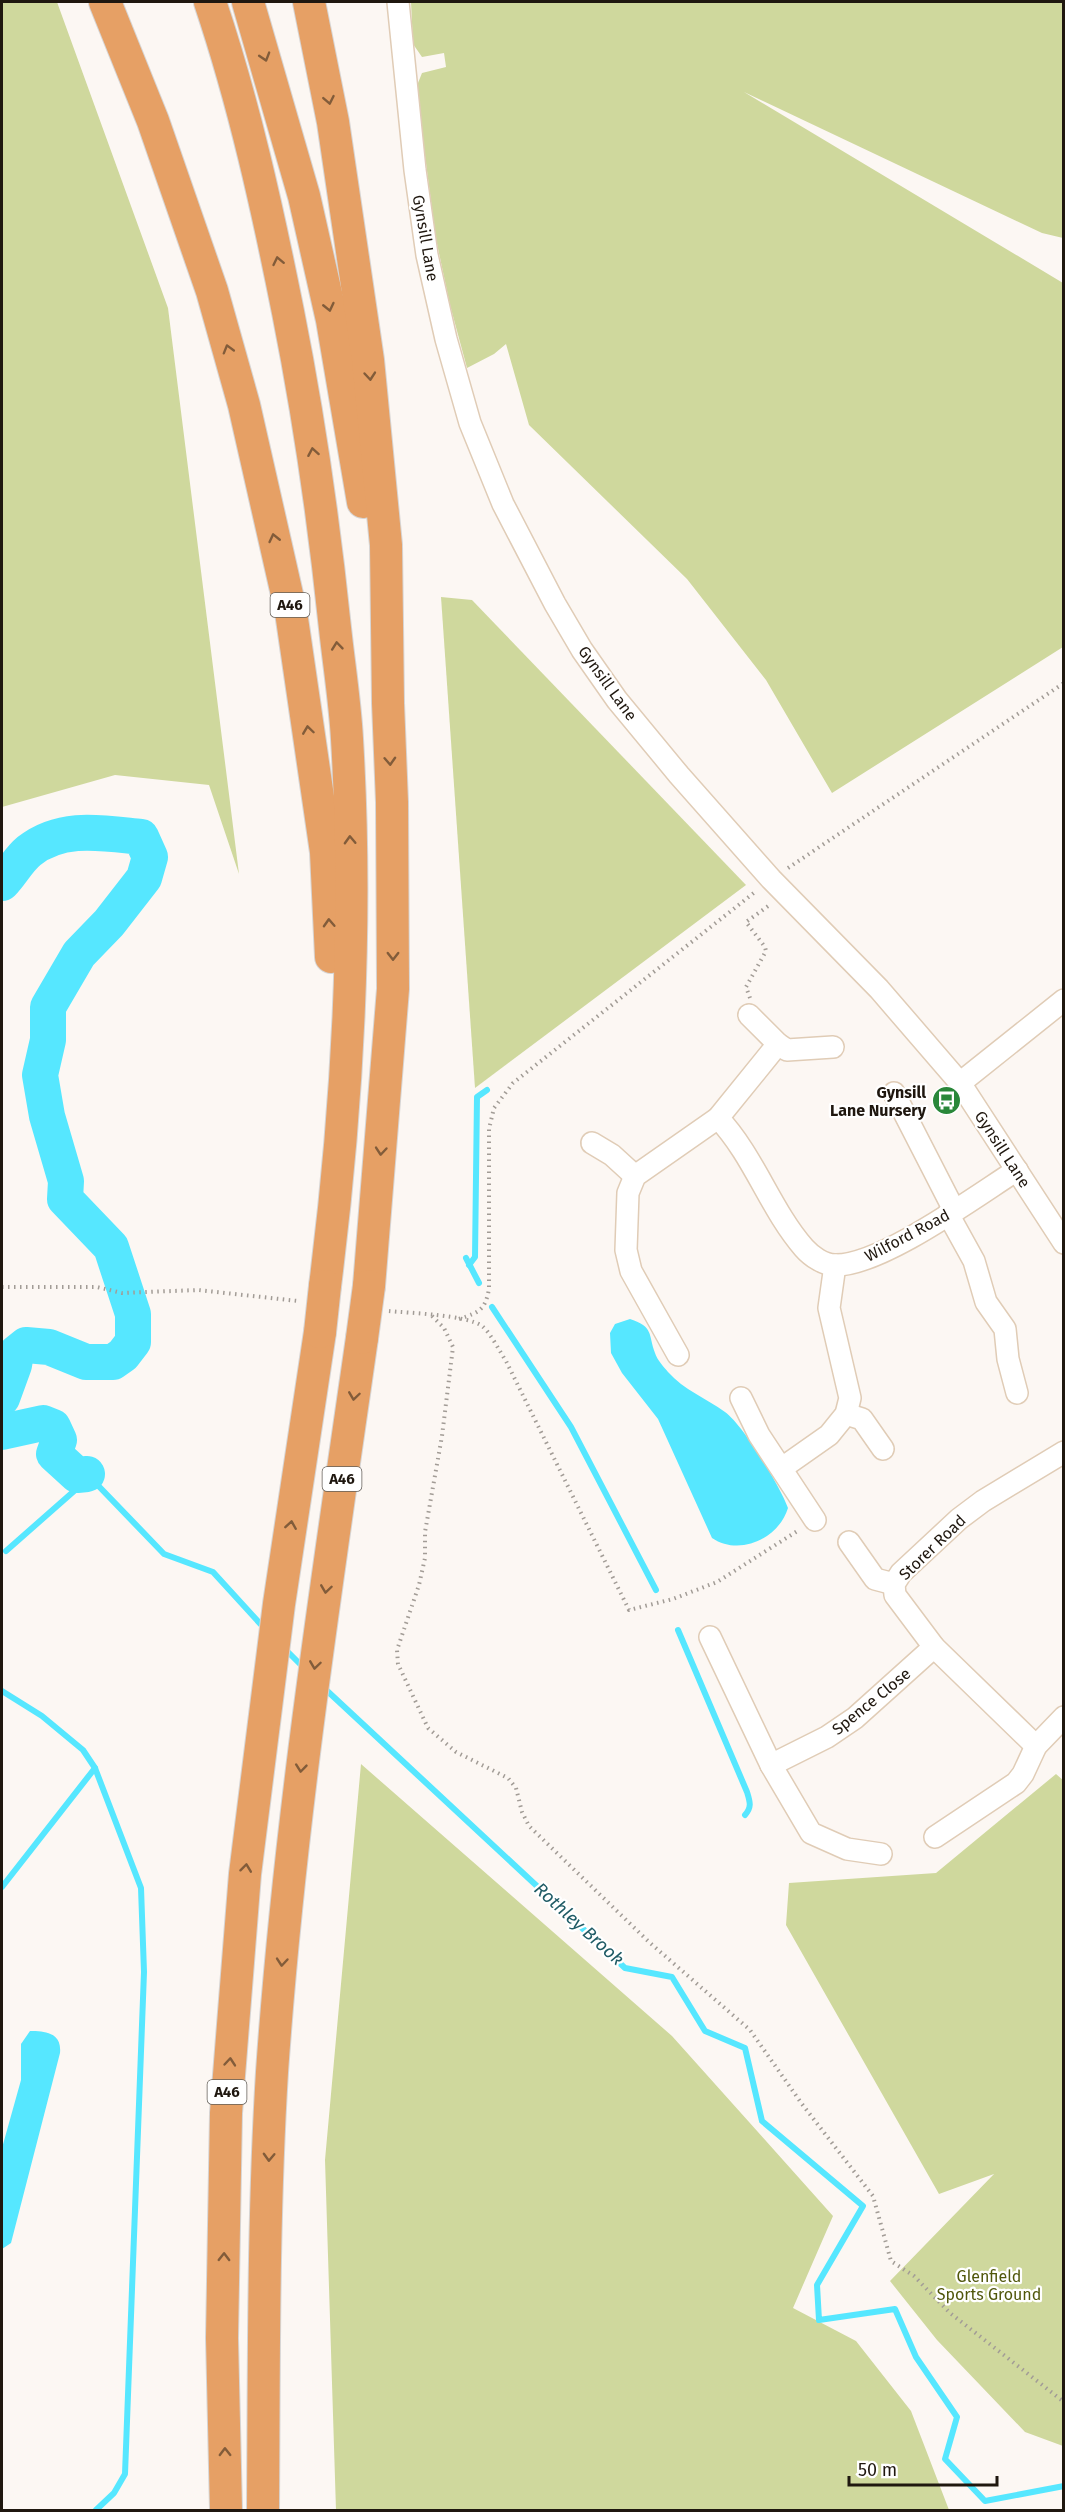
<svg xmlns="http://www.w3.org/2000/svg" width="1065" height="2512" font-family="'Fira Sans',sans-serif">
  <rect width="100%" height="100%" fill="#fcf7f3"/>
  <!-- green -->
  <g fill="#cfd89d">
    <path d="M 2,2 L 57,2 L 168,308 L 239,874 L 209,785 L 115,775 L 2,807 Z"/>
    <path d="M 411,2 L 1063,2 L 1063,238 L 1042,233 L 744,92 L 1063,283 L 1063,647 L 832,793 L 766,680 L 687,579 L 529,425 L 506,344 L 494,354 L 467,368 L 450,305 L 436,239 L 416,88 L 422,73 L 446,67 L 444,53 L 422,57 L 413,44 Z"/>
    <path d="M 441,597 L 472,600 L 746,885 L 475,1088 Z"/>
    <path d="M 361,1764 L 672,2036 L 833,2216 L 793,2308 L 856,2341 L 911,2411 L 949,2510 L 336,2510 L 325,2160 Z"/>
    <path d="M 1056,1774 L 1064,1781 L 1063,2446 L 1025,2432 L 937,2340 L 890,2281 L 994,2174 L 939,2194 L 786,1925 L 789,1883 L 936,1873 Z"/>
  </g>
  <!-- water -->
  <g fill="#56e7ff">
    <path d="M 630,1319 C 654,1327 648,1334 655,1353 C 657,1360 664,1367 668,1372 C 684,1390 706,1398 725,1412 C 744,1426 780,1486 788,1508 C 779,1538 740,1557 712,1538 L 658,1419 L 622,1373 L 611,1353 L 610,1333 L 615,1324 Z"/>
    <path d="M 30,2031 C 46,2031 62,2033 60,2053 L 11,2243 L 2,2249 L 2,2148 L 21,2080 L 21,2044 Z"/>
  </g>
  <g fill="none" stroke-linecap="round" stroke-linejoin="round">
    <!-- stream -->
    <g stroke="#56e7ff" stroke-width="6">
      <path d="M 466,1258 L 479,1283"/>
      <path d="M 469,1265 L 475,1257 L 477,1097 L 487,1090"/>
      <path d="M 492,1307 L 571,1427 L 656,1590"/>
      <path d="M 87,1474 L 164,1554 L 213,1572 L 265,1629"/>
      <path d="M 6,1551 L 90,1477"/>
      <path d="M 678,1630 L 747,1792 C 750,1802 752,1807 745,1815"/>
      <path d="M 285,1649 L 305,1669"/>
      <path d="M 323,1687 L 625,1968 L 672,1977 L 705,2031 L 745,2048 L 762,2121 L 863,2206 L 817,2285 L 819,2320 L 895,2309 L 916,2357 L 957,2417 L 945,2459 L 985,2501 L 1064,2486"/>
      <path d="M 2,1691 L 42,1716 L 83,1750 L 95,1768 L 141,1888 L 144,1972 L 125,2474 L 114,2493 L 96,2510"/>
      <path d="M 2,1887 L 95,1768"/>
    </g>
    <!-- river -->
    <g stroke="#56e7ff" stroke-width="36">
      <path d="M 2,883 C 11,874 18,860 29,851 C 62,825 102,833 141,837 L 150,857 L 144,878 L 109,923 L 79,954 L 48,1007 L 48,1040 L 40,1075 L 47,1116 L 66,1181 L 65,1199 L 111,1247 L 133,1314 L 133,1342 L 123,1355 L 113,1362 L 86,1362 L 49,1347 L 26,1345 L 16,1353 L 14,1365 L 2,1398"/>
      <path d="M 2,1432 L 43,1423 L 53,1427 L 59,1440 L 54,1454 L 77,1475 L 87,1474"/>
    </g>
    <defs>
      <g id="minor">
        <path d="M 398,2 L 415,170 L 427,255 L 446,339 L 470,423 L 503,504 L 555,604 L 582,650 L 617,700 L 679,775 L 771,879 L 879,989 L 960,1083 L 1064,1243"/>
        <path d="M 749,1015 L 778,1044 L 787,1050 L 833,1047"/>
        <path d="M 960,1083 L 1064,1000"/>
        <path d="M 894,1093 L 954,1210"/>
        <path d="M 718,1118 C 754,1156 770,1209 804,1248 C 811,1256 824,1265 835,1265 C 881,1266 976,1196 1017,1170"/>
        <path d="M 592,1143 L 612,1155 L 635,1176"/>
        <path d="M 948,1214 L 974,1261 L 986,1302 L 1005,1329 L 1008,1359 L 1017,1393"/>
        <path d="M 678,1355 L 631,1271 L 626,1250 L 628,1193 L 635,1176 L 718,1118 L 778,1044"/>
        <path d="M 741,1398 L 759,1435 L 815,1520"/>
        <path d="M 846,1414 L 862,1419 L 883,1449"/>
        <path d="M 782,1468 L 829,1435 L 846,1414 L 850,1398 L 829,1308 L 835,1265"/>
        <path d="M 849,1542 L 875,1579 L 894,1584"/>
        <path d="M 710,1637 L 771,1765 L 811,1833 L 847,1849 L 881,1854"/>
        <path d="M 1036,1746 L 934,1647 L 895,1595 L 894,1584 L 901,1573 L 959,1519 L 983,1501 L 1064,1452"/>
        <path d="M 771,1765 L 827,1737 L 855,1718 L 934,1647"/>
        <path d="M 935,1837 L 1016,1783 L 1023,1774 L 1036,1746 L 1064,1717"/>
      </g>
      <g id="highway">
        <path d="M 105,2 L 153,121 L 212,291 L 244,405 L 291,612 L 326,852 L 331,957"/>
        <path d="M 210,2 C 244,103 267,207 288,312 C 309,417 324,522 335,628 C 339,665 345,702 347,739 C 358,921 348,1105 325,1286"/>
        <path d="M 248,2 L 304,196 L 332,320 L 363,502"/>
        <path d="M 309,2 L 333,122 L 368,360 L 386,545 L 388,703 L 392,802 L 393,989 L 369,1286"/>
        <path d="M 226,2510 L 222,2338 L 226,2113 L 245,1874 L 279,1604 L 320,1332"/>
        <path d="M 263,2510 C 264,2365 263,2218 272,2072 C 289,1826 327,1582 362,1338"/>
      </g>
    </defs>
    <!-- minor casing -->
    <use href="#minor" stroke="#e0ccb6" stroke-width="24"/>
    <!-- highway casing -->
    <use href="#highway" stroke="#d7d5d4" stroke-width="34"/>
    <!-- path -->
    <g stroke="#a29c96" stroke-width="4" stroke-dasharray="1.5 4.5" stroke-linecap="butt">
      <path d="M 788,868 L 1064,683"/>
      <path d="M 750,998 L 746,987 L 766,951 L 765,947 L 746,922 L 771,904"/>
      <path d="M 2,1287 L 97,1287 L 122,1293 L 198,1290 L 298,1301"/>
      <path d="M 389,1311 C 409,1313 467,1315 482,1326 C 490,1332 500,1352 506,1361 L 629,1610 L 673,1599 L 717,1582 L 799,1530"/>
      <path d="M 432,1316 L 444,1328 L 453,1347 L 442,1436 L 425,1532 L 425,1558 L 419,1585 L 397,1650 L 398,1664 L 428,1728 L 456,1752 L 508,1778 L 516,1788 L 522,1812 L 529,1826 L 649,1942 L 750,2030 L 802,2104 L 873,2196 L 891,2261 L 914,2276 L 950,2313 L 1064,2402"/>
      <path d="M 459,1319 C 480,1312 485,1310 489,1289 L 489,1129 L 494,1108 L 513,1083 L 755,892"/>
    </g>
    <!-- minor -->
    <use href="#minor" stroke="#fff" stroke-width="21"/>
    <!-- highway -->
    <use href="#highway" stroke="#e6a065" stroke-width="32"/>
    <defs>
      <g id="highway-bridge">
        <path d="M 320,1332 L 325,1286"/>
        <path d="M 362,1338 L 369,1286"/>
      </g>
    </defs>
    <!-- highway-bridge casing -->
    <use href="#highway-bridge" stroke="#d7d5d4" stroke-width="34" stroke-linecap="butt"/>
    <!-- highway-bridge -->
    <use href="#highway-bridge" stroke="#e6a065" stroke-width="32"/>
  </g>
  <!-- one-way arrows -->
  <defs><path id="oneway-chevron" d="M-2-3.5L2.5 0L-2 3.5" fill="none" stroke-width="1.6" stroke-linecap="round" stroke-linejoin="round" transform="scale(1.5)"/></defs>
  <g stroke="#825c3a">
    <use href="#oneway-chevron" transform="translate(265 57) rotate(73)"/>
    <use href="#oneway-chevron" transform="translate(329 100) rotate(79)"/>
    <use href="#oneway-chevron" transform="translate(278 261) rotate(-102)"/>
    <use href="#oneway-chevron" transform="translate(329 307) rotate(77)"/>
    <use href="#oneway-chevron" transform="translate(228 349) rotate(-106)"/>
    <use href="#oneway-chevron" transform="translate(370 376) rotate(85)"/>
    <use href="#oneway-chevron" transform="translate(313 452) rotate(-100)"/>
    <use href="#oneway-chevron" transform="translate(274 538) rotate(-103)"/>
    <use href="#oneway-chevron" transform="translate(337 646) rotate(-96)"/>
    <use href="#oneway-chevron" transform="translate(308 730) rotate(-98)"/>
    <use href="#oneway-chevron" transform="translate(390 761) rotate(87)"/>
    <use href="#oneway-chevron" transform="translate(350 840) rotate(-92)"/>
    <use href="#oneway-chevron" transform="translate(329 923) rotate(-93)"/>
    <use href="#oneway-chevron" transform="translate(393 956) rotate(90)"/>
    <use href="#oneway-chevron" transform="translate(381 1151) rotate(95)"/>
    <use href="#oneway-chevron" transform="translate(354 1396) rotate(98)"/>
    <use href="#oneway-chevron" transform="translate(291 1525) rotate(-81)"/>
    <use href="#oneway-chevron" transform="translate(326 1589) rotate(98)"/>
    <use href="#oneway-chevron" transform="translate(315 1665) rotate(98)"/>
    <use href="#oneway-chevron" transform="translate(301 1768) rotate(96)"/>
    <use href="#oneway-chevron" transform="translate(246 1868) rotate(-83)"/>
    <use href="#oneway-chevron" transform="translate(282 1962) rotate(95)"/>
    <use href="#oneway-chevron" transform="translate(230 2062) rotate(-85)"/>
    <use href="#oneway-chevron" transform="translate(269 2157) rotate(92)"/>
    <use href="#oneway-chevron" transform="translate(224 2257) rotate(-89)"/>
    <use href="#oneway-chevron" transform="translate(225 2452) rotate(-91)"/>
  </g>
  <!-- icons -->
  <defs>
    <symbol id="bus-disc" viewBox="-11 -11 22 22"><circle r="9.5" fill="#298739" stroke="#fff"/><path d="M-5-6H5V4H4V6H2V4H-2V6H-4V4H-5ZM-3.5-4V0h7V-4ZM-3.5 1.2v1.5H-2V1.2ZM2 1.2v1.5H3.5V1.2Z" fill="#fff"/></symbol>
  </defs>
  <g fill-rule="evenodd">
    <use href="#bus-disc" x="930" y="1084" width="33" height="33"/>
  </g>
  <g text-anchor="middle" stroke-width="4.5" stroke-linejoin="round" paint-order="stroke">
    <!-- shield labels -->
    <g fill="#fff" stroke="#625d57" stroke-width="1.5">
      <rect x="270.5" y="593" width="39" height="24" rx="4.5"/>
      <rect x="322.5" y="1467" width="39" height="24" rx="4.5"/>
      <rect x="207.5" y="2080" width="39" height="24" rx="4.5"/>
    </g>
    <g font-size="15" font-weight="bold" fill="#1f170f">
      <text x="290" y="610">A46</text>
      <text x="342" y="1484">A46</text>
      <text x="227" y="2097">A46</text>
    </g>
    <!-- street labels -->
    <g font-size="16" fill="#1f170f" stroke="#fff">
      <text transform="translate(426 238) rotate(80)" y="6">Gynsill Lane</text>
      <text transform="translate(608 683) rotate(54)" y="6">Gynsill Lane</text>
      <text transform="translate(1003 1149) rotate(57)" y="6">Gynsill Lane</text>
      <text transform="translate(907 1235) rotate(-28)" y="6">Wilford Road</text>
      <text transform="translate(932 1547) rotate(-44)" y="6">Storer Road</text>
      <text transform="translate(871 1701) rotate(-39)" y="6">Spence Close</text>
    </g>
    <!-- poi labels -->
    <g font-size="16" font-weight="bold" fill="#1f170f" stroke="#fff" text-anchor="end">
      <text x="926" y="1098">Gynsill<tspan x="926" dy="18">Lane Nursery</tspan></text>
    </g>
    <!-- park labels -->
    <g font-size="16" fill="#50570b" stroke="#fff">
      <text x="989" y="2282">Glenfield<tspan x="989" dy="18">Sports Ground</tspan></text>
    </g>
    <!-- water labels -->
    <g font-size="18" font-style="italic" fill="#205c66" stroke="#fff">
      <text transform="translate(579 1924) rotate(42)" y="6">Rothley Brook</text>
    </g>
  </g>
  <!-- border -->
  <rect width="1065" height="2512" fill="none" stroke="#1f170f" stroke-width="6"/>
  <!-- scale -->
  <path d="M849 2476v9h148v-9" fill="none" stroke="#1f170f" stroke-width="3"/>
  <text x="858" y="2476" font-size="18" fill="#1f170f" stroke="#ffffff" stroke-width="4.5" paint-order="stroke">50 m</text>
</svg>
